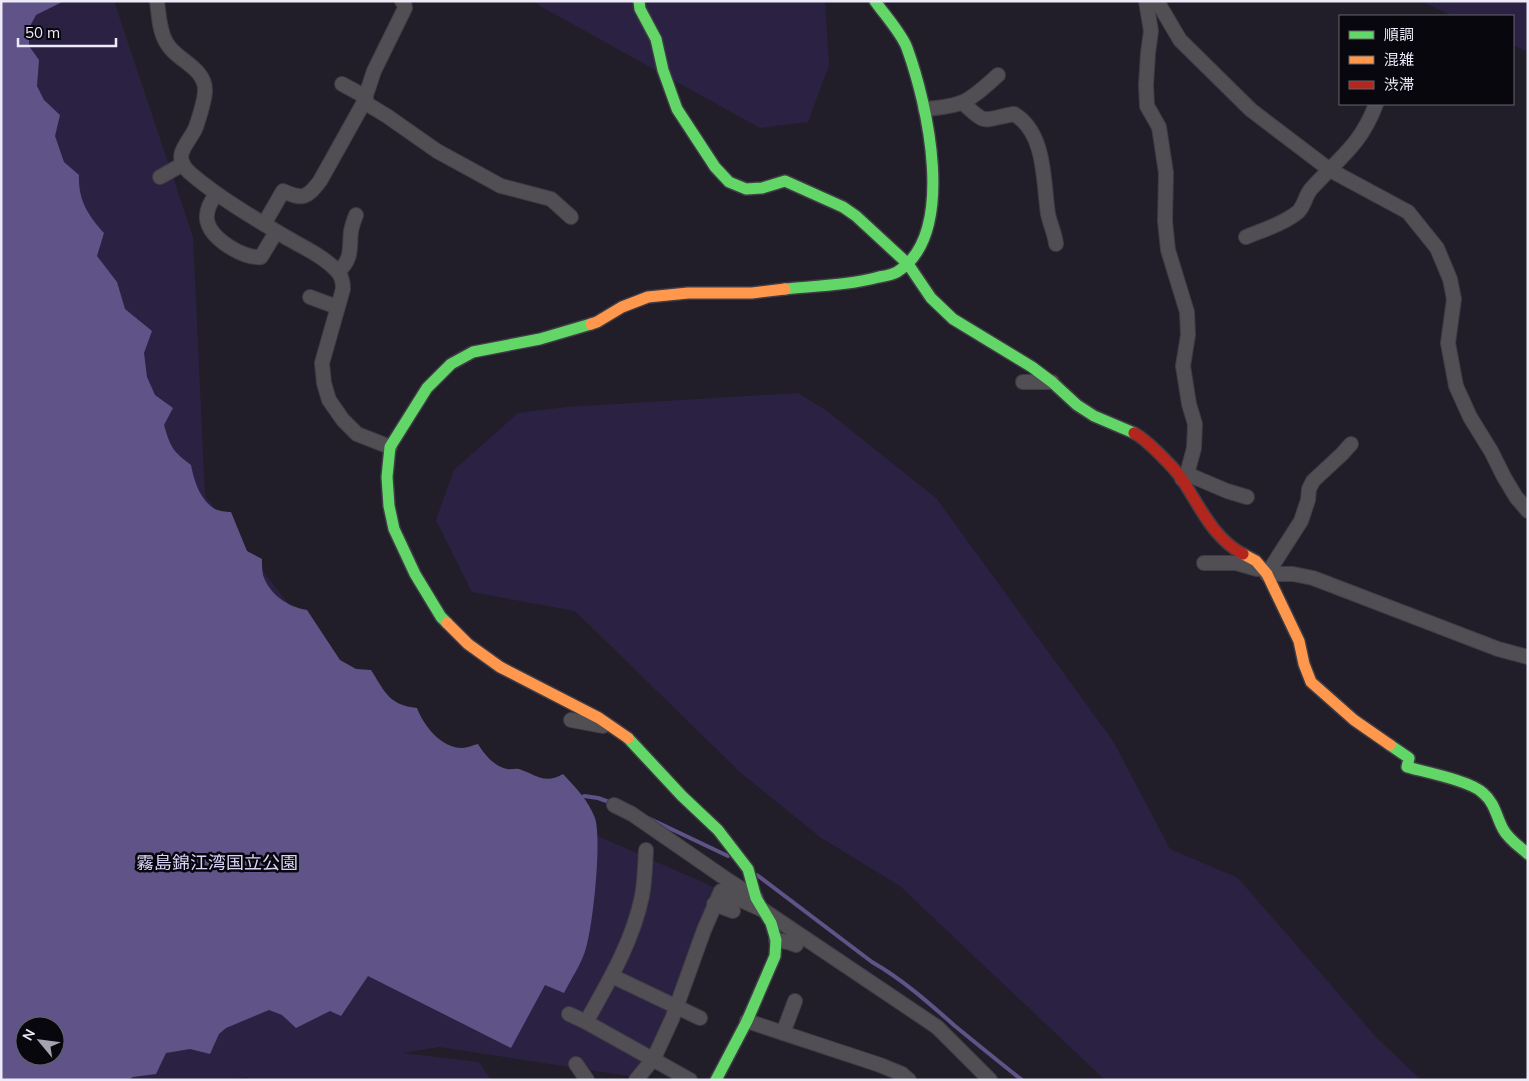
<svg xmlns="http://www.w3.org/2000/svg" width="1529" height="1081" font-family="Mulish,'Noto Sans JP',sans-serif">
  <rect width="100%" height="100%" fill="#211e29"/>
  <!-- green -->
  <g fill="#2b2243" fill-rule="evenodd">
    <path d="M 1,1 L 114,1 L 193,237 L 205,496 L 400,749 L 718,889 L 648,1079 L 439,1047 L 403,1053 L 479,1062 L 491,1080 L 245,1080 L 249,1077 L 229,1080 L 1,1080 ZM 25,1026 L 55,1026 L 55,1056 L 25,1056 Z"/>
    <path d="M 535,1 L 825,1 L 829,65 L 808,122 L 760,128 L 540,6 Z"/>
    <path d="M 1421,1 L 1528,1 L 1528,52 L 1513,45 L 1513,16 L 1453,16 Z"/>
    <path d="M 798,393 L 827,411 L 936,498 L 1113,741 L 1170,849 L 1238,878 L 1376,1037 L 1421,1080 L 1105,1080 L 900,886 L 820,837 L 741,773 L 575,611 L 472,592 L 436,520 L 454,470 L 518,413 L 567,407 Z"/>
  </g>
  <!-- water -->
  <path fill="#5f5388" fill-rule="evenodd" d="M 1,1 L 64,1 L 36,15 L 29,28 L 29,46 L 39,60 L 37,86 L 44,100 L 60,115 L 55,136 L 64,162 L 79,175 C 78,200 88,215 104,233 L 97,256 L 117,282 L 125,309 L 152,331 L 144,353 L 147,377 L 155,395 L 173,408 L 164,425 C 171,449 173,451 191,465 C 194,481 200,500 215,509 C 219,511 226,512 231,512 L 247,551 L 262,559 C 262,564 262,570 263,575 C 269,594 288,607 307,610 L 340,660 L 356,669 L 371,670 C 385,692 389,705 417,708 C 424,726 441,748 462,748 C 467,748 473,745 478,744 C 484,754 495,767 507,769 C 511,770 515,768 519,769 C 535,774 544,785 563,774 C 576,788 588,800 595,818 C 602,839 593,925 586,948 C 582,963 571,979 564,993 L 545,985 L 511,1048 L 368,976 L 341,1016 L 330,1011 L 296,1028 L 282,1015 L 269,1010 L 226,1028 L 219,1034 L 210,1054 L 190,1049 L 166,1053 L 156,1074 L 133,1077 L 128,1080 L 1,1080 ZM 25,1026 L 55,1026 L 55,1056 L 25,1056 Z"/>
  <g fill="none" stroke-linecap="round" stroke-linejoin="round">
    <!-- stream -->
    <g stroke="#5f5388" stroke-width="4">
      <path d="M 584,796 L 598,798 L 612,803"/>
      <path d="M 646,817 L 728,856"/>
      <path d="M 757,875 L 872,962 C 902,979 929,1003 955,1026 C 977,1044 999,1062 1022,1080"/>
    </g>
    <defs>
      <g id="street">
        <path d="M 157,1 C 159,15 159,30 166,42 C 175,60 205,67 205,90 C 205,99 199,118 196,127 C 189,144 170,155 190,173 C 218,197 252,217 284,236 C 302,247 324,256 338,272 C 342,277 343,283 343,289 L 322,363 L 324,383 L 329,400 L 343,420 L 357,434 L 390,447"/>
        <path d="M 1146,1 L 1151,31 L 1148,53 L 1146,85 L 1147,106 L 1159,127 L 1166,173 L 1165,221 L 1168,250 L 1187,312 L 1188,335 L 1183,366 L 1189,404 L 1195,424 L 1194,448 L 1187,474 L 1182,479"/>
        <path d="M 1157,1 L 1180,40 L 1251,110 L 1330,170 L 1408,212 L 1437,248 L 1450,279 L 1454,299 L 1448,343 L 1456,386 L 1470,417 L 1491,451 L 1504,477 L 1516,497 L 1528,511"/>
        <path d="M 342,84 L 366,97"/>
        <path d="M 364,102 L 387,116 L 437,151 L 501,186 L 551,199 L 571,217"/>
        <path d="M 963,103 C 988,127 983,119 1014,114 C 1046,133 1043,181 1048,214 C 1050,224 1055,234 1056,244"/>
        <path d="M 925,109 C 965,106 969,101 998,75"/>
        <path d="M 160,177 L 183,164"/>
        <path d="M 216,194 C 211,202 206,209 207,219 C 209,238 243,259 261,257 L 276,232"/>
        <path d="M 264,224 L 283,191 C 303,200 307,198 320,181 L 363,104 L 374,71 L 405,8 L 404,3 L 402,1"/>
        <path d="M 1246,237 C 1263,230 1283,224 1298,212 C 1305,205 1305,196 1311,189 C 1339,158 1361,145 1376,104"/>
        <path d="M 338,272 C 353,258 349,249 351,231 C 352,226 354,220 356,215"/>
        <path d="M 310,297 L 337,307"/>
        <path d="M 1023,382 L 1052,382"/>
        <path d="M 1187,474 L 1227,491 L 1247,497"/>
        <path d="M 1204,563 L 1236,563 L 1257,569"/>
        <path d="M 1267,574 L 1293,574 L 1313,578 L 1498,649 L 1528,657"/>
        <path d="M 1267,574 L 1301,521 L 1308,500 L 1309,489 L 1313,481 L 1342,454 L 1351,444"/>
        <path d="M 571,720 L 603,726"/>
        <path d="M 614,805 L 632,814 L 729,881 L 756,898"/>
        <path d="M 646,850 C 645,865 645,881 642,896 C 633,941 608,983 586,1022 L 690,1080"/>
        <path d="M 714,904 L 733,911"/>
        <path d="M 776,940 L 788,942 L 796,945"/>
        <path d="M 612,976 L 700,1018"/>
        <path d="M 569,1014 L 586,1022"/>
        <path d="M 747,1021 L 880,1065 L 902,1074 L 909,1080"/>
        <path d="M 783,1033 L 795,1001"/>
        <path d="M 576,1064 L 587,1080"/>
        <path d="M 636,1080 L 654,1058 L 672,1019 L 704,930 L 721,891 L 763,910 L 937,1027 L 990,1080"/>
      </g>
      <g id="fast">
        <path d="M 639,1 L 640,9 L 656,39 L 663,70 L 677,109 L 715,167 L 729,182 L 746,189 L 762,188 L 785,181 L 843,207 L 856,216 L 908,264 L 931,298 L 953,319 L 1032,367 L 1052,382 L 1077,405 L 1094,416 L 1134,433"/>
        <path d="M 785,289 C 816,286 849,285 879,277 C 885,276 892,275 897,272 C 958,234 927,103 907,48 C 902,34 884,14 875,1"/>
        <path d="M 447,623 L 441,617 L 415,574 L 394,529 L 389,506 L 387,477 L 390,447 L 427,388 L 451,364 L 473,352 L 540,339 L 591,324"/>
        <path d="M 628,738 L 682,796 L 718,830 L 748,869 L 756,898 L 771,923 L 776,940 L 775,956 L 747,1021 L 716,1080"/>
        <path d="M 1390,745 L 1409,758 L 1407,767 C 1425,772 1471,781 1483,793 C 1495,803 1496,816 1503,829 C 1508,839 1520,847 1528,854"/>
      </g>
      <g id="slow">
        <path d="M 591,324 L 597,322 L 622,307 L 648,297 L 688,293 L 752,293 L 785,289"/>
        <path d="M 1243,554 L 1256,561 L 1267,574 L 1299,641 L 1304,664 L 1311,682 L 1354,720 L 1390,745"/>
        <path d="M 447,623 L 468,644 L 500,667 L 599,718 L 628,738"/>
      </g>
      <path id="jam" d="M 1134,433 C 1146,439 1176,469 1183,481 C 1200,507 1214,539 1243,554"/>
    </defs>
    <!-- street casing -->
    <use href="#street" stroke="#3e3c45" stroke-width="16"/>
    <!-- fast casing -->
    <use href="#fast" stroke="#3e3c45" stroke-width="14"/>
    <!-- slow casing -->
    <use href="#slow" stroke="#3e3c45" stroke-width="14"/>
    <!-- jam casing -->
    <use href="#jam" stroke="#3e3c45" stroke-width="14"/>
    <!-- street -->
    <use href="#street" stroke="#514f54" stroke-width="14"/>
    <!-- fast -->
    <use href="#fast" stroke="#63d668" stroke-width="11"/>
    <!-- slow -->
    <use href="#slow" stroke="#ff974d" stroke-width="11"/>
    <!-- jam -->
    <use href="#jam" stroke="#b3261e" stroke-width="11"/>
  </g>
  <g text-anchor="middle" stroke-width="5" stroke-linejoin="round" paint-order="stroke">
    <!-- park labels -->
    <g font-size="18" fill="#d9d3f6" stroke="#08070e">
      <text x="217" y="869">霧島錦江湾国立公園</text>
    </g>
  </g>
  <!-- border -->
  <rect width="1529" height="1081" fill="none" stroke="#edebf8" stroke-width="5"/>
  <!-- legend -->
  <rect x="1339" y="15" width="175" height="90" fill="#08070e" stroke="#64626c"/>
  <rect x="1349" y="31" width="25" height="8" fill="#63d668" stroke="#64626c"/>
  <text x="1384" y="40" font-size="15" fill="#edebf8">順調</text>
  <rect x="1349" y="56" width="25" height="8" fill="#ff974d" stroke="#64626c"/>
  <text x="1384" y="65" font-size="15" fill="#edebf8">混雑</text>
  <rect x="1349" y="81" width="25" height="8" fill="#b3261e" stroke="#64626c"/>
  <text x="1384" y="90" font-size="15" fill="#edebf8">渋滞</text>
  <!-- north arrow -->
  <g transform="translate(40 1041) rotate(299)"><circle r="24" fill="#08070e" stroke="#64626c"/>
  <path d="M0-4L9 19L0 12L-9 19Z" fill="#a6a3b0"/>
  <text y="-8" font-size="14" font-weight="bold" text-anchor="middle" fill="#edebf8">N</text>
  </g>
  <!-- scale -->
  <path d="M18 38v8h98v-8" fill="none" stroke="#edebf8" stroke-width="2.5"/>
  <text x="25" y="38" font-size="15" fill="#edebf8" stroke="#08070e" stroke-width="4" paint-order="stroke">50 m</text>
</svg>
